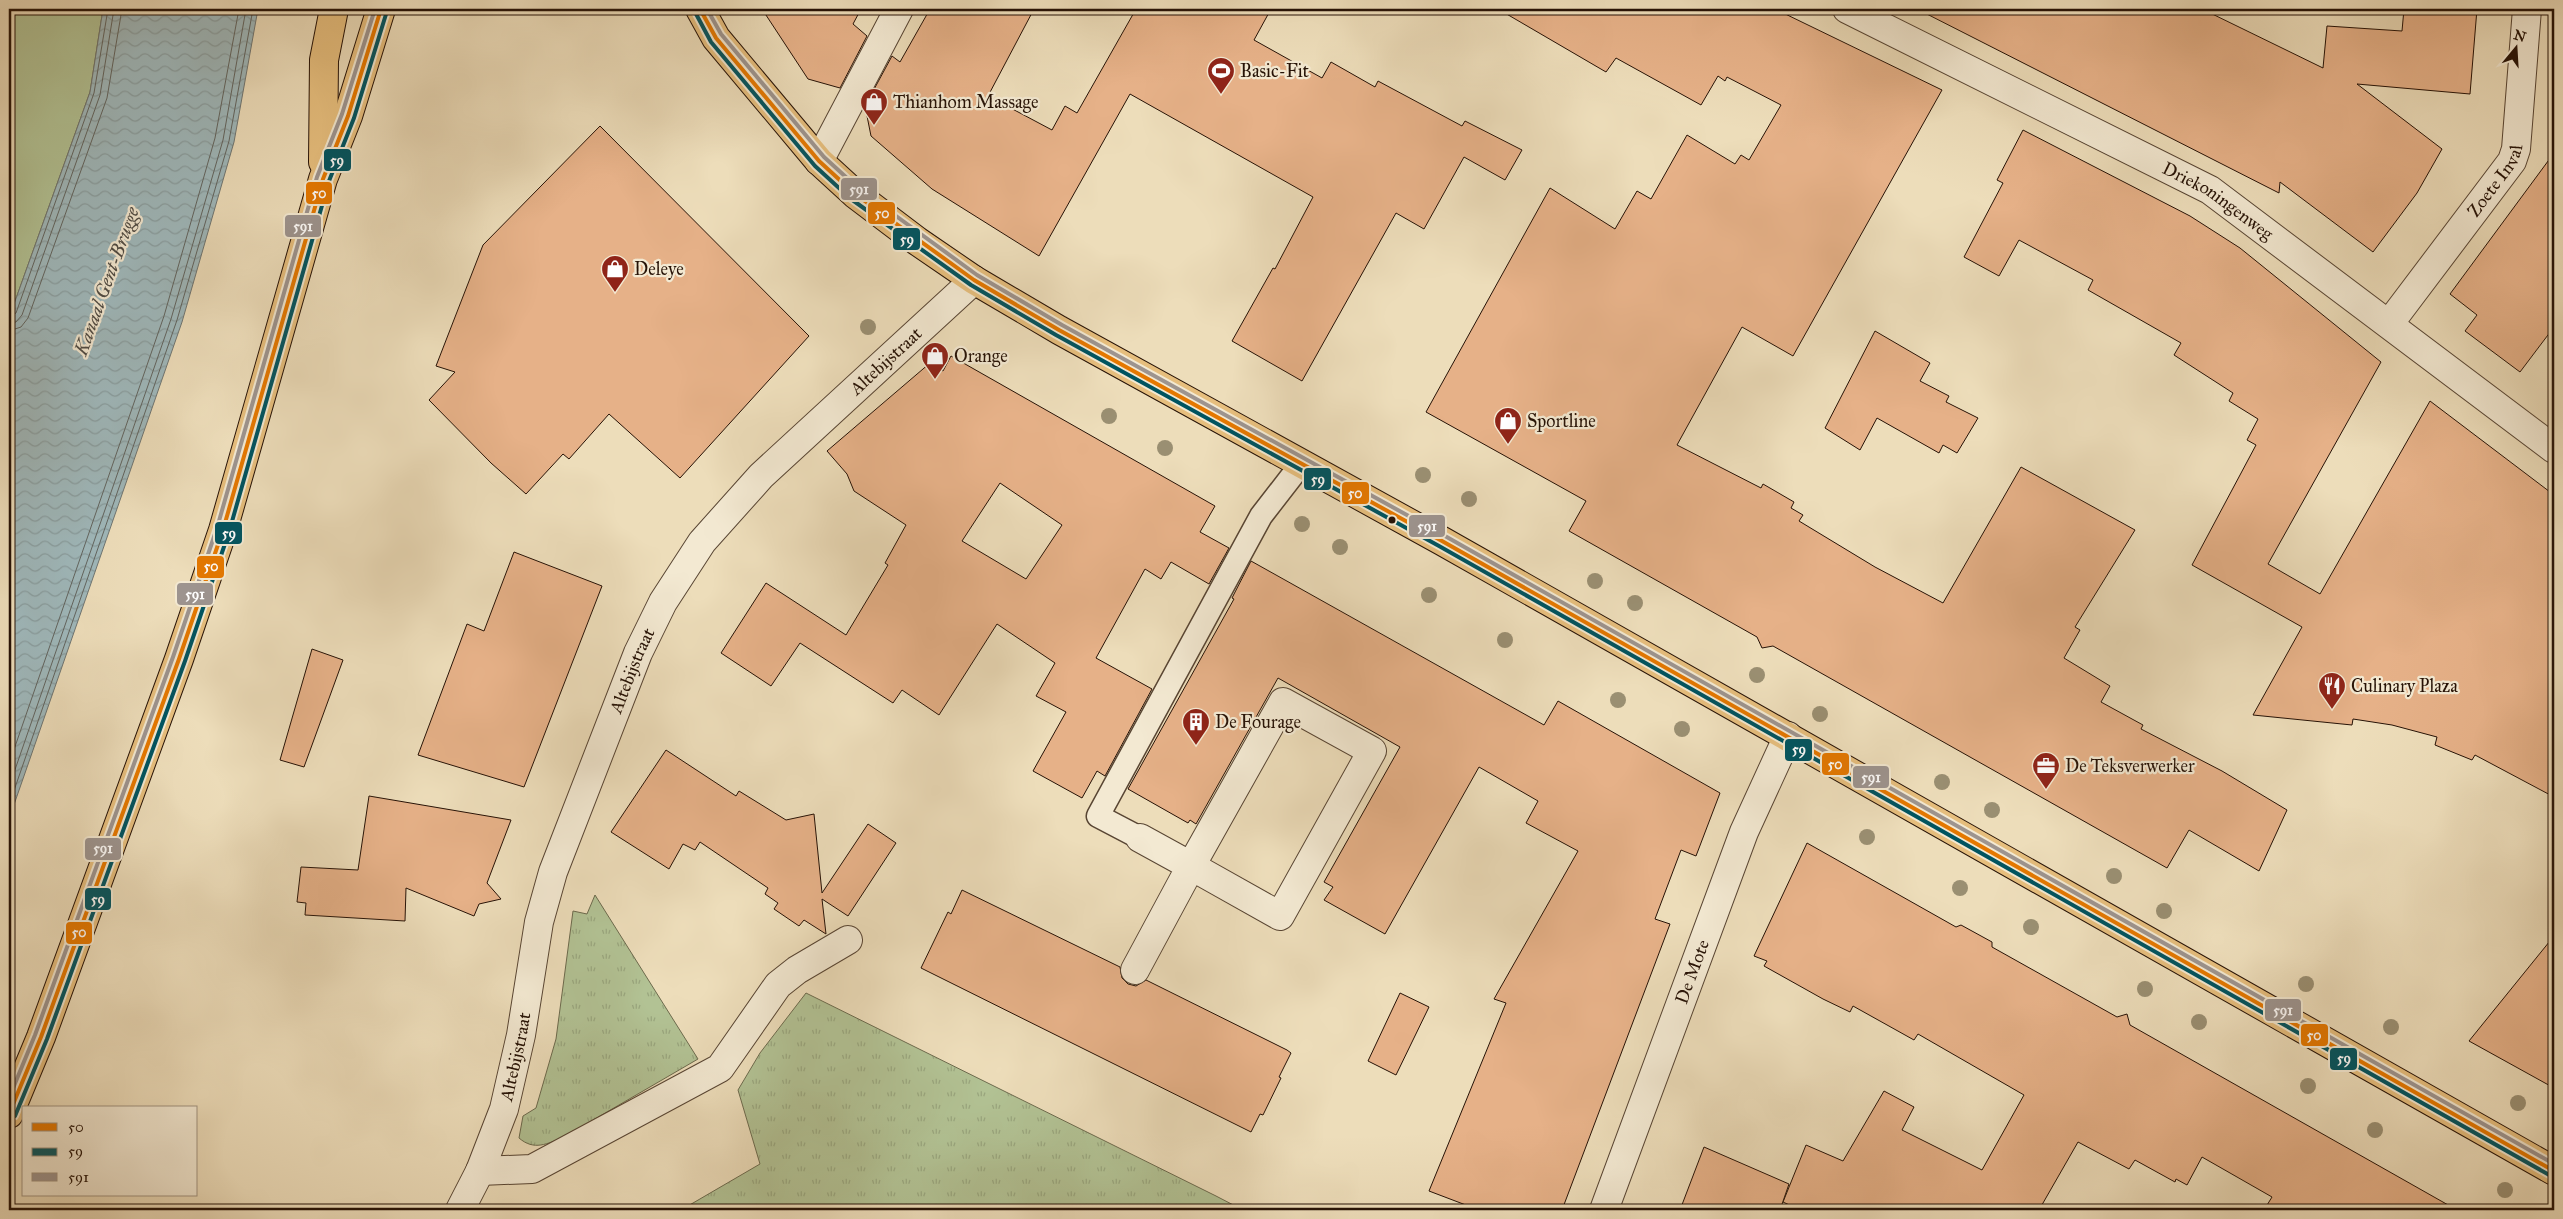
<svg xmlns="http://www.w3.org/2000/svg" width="2563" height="1219" font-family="'IM FELL Great Primer',serif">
  <defs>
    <pattern id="grass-tufts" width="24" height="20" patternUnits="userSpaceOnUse" patternTransform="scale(1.25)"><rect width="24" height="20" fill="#b2c294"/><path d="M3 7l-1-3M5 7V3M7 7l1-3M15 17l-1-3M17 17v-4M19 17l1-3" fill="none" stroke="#99a67e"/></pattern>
    <pattern id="water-waves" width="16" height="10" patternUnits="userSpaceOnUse" patternTransform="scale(1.25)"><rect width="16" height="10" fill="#9fb8bb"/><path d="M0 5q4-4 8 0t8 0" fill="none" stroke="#899d9f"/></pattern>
  </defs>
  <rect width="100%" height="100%" fill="#edddba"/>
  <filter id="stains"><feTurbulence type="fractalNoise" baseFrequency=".004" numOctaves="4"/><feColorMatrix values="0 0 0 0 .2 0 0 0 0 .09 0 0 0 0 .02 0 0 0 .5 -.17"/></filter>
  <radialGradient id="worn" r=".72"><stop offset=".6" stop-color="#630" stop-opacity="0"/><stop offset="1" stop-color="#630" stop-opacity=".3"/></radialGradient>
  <!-- grass -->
  <g fill="url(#grass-tufts)" stroke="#6c6a4d">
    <path d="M 595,895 L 698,1059 L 564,1137 C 547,1144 534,1151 519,1138 L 523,1116 L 536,1108 L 556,1039 L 573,911 L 587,914 Z"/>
    <path d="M 806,993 L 1216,1196 L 1243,1210 L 681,1210 L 760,1164 L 738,1090 L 760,1053 Z"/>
  </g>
  <!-- park -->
  <path fill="#b2c294" stroke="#6c6a4d" d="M 9,9 L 103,9 L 90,92 L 9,318 Z"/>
  <!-- water -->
  <path fill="url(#water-waves)" stroke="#6f7673" d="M 103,9 L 258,9 L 234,142 L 182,322 L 9,819 L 9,318 L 90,92 Z"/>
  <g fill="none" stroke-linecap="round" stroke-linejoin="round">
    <!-- shore -->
    <g stroke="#626560" stroke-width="1">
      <path d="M 9,317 L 16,313 L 94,93 L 108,9"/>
      <path d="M 9,323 L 16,322 L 22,315 L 100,95 L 114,9"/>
      <path d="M 9,331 L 21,327 L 28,318 L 107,98 L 122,9"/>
      <path d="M 9,764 L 164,316 L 215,138 L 239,9"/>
      <path d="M 9,787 L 171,319 L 223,140 L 246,9"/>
      <path d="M 9,805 L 177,320 L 229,141 L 253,9"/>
    </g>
  </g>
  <!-- building -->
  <g fill="#e6b188" stroke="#261206" fill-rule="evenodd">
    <path d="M 762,9 L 861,9 L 853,24 L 867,36 L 840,88 L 808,79 Z"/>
    <path d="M 930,9 L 1034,9 L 988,96 L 1052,130 L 1065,106 L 1077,113 L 1136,9 L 1271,9 L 1254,40 L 1322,78 L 1331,62 L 1375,87 L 1378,81 L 1462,126 L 1465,121 L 1522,150 L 1505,180 L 1464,157 L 1424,229 L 1396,213 L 1302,381 L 1232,341 L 1273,268 L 1275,269 L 1313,197 L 1130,94 L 1039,256 L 932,189 L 871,136 L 865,106 L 892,56 L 900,62 Z"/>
    <path d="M 1498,9 L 1775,9 L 1942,90 L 1793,356 L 1742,327 L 1677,445 L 1761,488 L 1763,484 L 1794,502 L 1791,508 L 1803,515 L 1799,521 L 1875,567 L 1943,603 L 2021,467 L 2135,530 L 2075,627 L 2080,630 L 2064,658 L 2110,686 L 2101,702 L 2143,725 L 2141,729 L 2222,771 L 2287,810 L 2259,871 L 2189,830 L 2167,868 L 1773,646 L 1762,648 L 1757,637 L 1569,531 L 1586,501 L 1426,412 L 1550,188 L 1615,229 L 1637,191 L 1651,199 L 1687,135 L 1735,164 L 1741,155 L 1749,160 L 1781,105 L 1727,77 L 1725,81 L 1718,76 L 1701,105 L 1616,58 L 1606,72 Z"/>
    <path d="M 1917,9 L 2202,9 L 2323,68 L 2327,26 L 2402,31 L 2404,9 L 2477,9 L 2470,94 L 2357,84 L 2442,149 L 2417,193 L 2373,252 L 2280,182 L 2279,193 Z"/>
    <path d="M 600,126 L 809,336 L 680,478 L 609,414 L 569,459 L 563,454 L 526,494 L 491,463 L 429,400 L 455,372 L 436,366 L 483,245 Z"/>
    <path d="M 2023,130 L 2190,216 L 2240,248 L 2381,362 L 2268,564 L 2320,594 L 2430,401 L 2554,495 L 2554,797 L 2475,755 L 2472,760 L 2435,745 L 2437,737 L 2392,725 L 2353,719 L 2352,725 L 2253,715 L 2302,627 L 2192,565 L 2256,445 L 2247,440 L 2258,419 L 2229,401 L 2233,393 L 2174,355 L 2181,343 L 2088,290 L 2093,280 L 2019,240 L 1999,276 L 1964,257 L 2003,183 L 1997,180 Z"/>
    <path d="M 2554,153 L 2554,327 L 2520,372 L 2465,331 L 2477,315 L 2450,294 Z"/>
    <path d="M 1875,331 L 1930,363 L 1920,381 L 1949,396 L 1946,402 L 1978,418 L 1957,453 L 1943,445 L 1939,453 L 1877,418 L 1860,450 L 1825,428 Z"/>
    <path d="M 951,356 L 1215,506 L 1200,532 L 1229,548 L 1209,584 L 1171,562 L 1161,579 L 1145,569 L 1096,658 L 1152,689 L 1105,776 L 1097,771 L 1082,798 L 1033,771 L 1066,712 L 1036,696 L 1055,663 L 997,624 L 939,715 L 902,690 L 893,703 L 800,643 L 771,686 L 721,653 L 766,583 L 846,635 L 888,565 L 885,563 L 906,525 L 854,491 L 847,474 L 827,451 L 930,363 L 943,371 ZM 1000,483 L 1062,525 L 1026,579 L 962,541 Z"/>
    <path d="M 514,552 L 602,586 L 524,787 L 418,755 L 467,624 L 484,631 Z"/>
    <path d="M 1251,561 L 1544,725 L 1558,701 L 1720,793 L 1696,856 L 1681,850 L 1655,919 L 1670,924 L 1562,1210 L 1479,1210 L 1429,1191 L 1506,1003 L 1494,999 L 1578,851 L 1526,823 L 1538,801 L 1479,767 L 1385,934 L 1324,900 L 1333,887 L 1324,882 L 1400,747 L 1278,678 L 1196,824 L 1190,820 L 1188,823 L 1128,789 L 1234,599 L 1232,598 Z"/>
    <path d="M 312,649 L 343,660 L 304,767 L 280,760 Z"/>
    <path d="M 666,750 L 736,796 L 739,791 L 786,820 L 814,814 L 822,893 L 868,824 L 896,843 L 848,916 L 822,899 L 826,934 L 804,920 L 799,926 L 774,909 L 778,903 L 765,894 L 768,888 L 700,842 L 695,850 L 683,844 L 669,869 L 611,832 Z"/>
    <path d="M 369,796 L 511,820 L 487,883 L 501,899 L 479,904 L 474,916 L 406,888 L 405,921 L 305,915 L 306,903 L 297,902 L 301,867 L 358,870 Z"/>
    <path d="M 1807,843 L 1956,927 L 1961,925 L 1992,942 L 1992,947 L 2117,1017 L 2127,1014 L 2130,1025 L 2457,1210 L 2264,1210 L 2272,1197 L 2202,1157 L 2187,1185 L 2176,1179 L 2175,1182 L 2135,1160 L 2129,1169 L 2078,1142 L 2039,1210 L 1800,1210 L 1783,1202 L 1806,1145 L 1843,1161 L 1884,1091 L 1914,1107 L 1902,1130 L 1982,1170 L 2024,1095 L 1918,1034 L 1914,1040 L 1853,1006 L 1850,1012 L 1823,999 L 1764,966 L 1767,961 L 1754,956 Z"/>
    <path d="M 962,890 L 1120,967 L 1122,978 L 1128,984 L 1136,986 L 1146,980 L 1287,1050 L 1291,1053 L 1279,1077 L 1281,1078 L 1263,1115 L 1260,1114 L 1251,1132 L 921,968 L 948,912 L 951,914 Z"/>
    <path d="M 2554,936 L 2554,1088 L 2469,1041 Z"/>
    <path d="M 1400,993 L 1429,1007 L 1396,1075 L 1368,1061 Z"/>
    <path d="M 1704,1147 L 1789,1184 L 1780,1210 L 1680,1210 Z"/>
  </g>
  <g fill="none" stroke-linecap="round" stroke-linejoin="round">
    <defs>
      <path id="service" d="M 1140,838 L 1098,816 L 1261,516 L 1302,463"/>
      <path id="pedestrian" d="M 1135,970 L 1191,866 L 1280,916 L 1372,751 L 1283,702 L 1191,866 L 1140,838"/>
      <g id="minor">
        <path id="s1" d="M 1847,9 L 2210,190 L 2554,449"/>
        <path d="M 819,161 L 899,9"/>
        <path id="s2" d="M 2389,324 L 2512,161 L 2516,149 L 2527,9"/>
        <path d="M 480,1171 L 532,1169 L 720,1068 L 778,985 L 797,970 L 848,940"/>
        <path id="s3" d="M 460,1210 L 480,1171 L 504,1109 L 521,1035 L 539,922 L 553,872 L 638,653 L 663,602 L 702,542 L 761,476 L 974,280"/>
        <path id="s4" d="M 1604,1210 L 1744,832 L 1788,736"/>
      </g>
      <g id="primary">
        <path d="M 700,9 L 716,38 L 819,161 L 855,194 L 917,241 L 974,280 L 1059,330 L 1442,541 L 2554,1171"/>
        <path d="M 323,162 L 324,60 L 334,9"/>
        <path d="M 9,1114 L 41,1037 L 179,659 L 223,530 L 323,179 L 348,116 L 381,9"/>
      </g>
    </defs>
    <!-- service casing -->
    <use href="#service" stroke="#584533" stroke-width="25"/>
    <!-- pedestrian casing -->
    <use href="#pedestrian" stroke="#584533" stroke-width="30"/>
    <!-- minor casing -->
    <use href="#minor" stroke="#584533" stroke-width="30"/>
    <!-- primary casing -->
    <use href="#primary" stroke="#261206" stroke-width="30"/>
    <!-- service -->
    <use href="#service" stroke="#f3e9d2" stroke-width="22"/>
    <!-- pedestrian -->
    <use href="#pedestrian" stroke="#f3e9d2" stroke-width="28"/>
    <!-- minor -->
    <use href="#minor" stroke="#f3e9d2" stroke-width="28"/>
    <!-- primary -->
    <use href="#primary" stroke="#e6be7d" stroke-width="28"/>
    <defs>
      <g id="bus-1">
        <path d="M 700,9 L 716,38 L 819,161 L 855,194 L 974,280 L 1059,330 L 1442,541 L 2554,1171"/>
        <path d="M 9,1114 L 41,1037 L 179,659 L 223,530 L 323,179 L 348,116 L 381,9"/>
      </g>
      <g id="bus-2">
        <path d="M 695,12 L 711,42 L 815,166 L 851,199 L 971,285 L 1056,335 L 1439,546 L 2551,1176"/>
        <path d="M 15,1116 L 47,1039 L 185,661 L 229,532 L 329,181 L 354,118 L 387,11"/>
      </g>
      <g id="bus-3">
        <path d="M 707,9 L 721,34 L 824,157 L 859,189 L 977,275 L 1062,325 L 1445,536 L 2554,1164"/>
        <path d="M 9,1098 L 35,1035 L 173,657 L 217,528 L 317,177 L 342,114 L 375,9"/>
      </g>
    </defs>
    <!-- bus-1 casing -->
    <use href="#bus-1" stroke="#f3e9d2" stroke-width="8"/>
    <!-- bus-2 casing -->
    <use href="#bus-2" stroke="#f3e9d2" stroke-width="8"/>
    <!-- bus-3 casing -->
    <use href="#bus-3" stroke="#f3e9d2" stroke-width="8"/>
    <!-- bus-1 -->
    <use href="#bus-1" stroke="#e57800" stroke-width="4"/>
    <!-- bus-2 -->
    <use href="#bus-2" stroke="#005460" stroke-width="4"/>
    <!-- bus-3 -->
    <use href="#bus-3" stroke="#9d948f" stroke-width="4"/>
  </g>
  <!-- trees -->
  <g fill="#9a8f72">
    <circle cx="868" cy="327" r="8"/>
    <circle cx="1109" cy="416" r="8"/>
    <circle cx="1165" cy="448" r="8"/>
    <circle cx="1423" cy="475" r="8"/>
    <circle cx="1469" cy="499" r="8"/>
    <circle cx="1302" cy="524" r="8"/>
    <circle cx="1340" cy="547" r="8"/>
    <circle cx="1595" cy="581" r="8"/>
    <circle cx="1429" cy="595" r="8"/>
    <circle cx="1635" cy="603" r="8"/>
    <circle cx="1505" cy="640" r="8"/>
    <circle cx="1757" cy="675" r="8"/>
    <circle cx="1618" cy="700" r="8"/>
    <circle cx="1820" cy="714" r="8"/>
    <circle cx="1682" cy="729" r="8"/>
    <circle cx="1942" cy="782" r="8"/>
    <circle cx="1992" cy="810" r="8"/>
    <circle cx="1867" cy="837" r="8"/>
    <circle cx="2114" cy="876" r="8"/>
    <circle cx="1960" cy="888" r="8"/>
    <circle cx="2164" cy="911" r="8"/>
    <circle cx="2031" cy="927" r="8"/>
    <circle cx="2306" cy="984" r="8"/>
    <circle cx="2145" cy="989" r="8"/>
    <circle cx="2199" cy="1022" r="8"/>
    <circle cx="2391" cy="1027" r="8"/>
    <circle cx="2308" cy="1086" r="8"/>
    <circle cx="2518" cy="1103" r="8"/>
    <circle cx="2375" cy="1130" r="8"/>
    <circle cx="2505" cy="1190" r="8"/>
  </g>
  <!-- icons -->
  <defs>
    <symbol id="stadium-pin" viewBox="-11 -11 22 30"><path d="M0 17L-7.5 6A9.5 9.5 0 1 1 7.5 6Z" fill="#8f2418" stroke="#f3e9d2"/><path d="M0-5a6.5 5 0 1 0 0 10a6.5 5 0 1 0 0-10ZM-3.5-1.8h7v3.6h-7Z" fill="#fff"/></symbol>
    <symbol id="shop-pin" viewBox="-11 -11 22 30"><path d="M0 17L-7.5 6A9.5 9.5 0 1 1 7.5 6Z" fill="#8f2418" stroke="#f3e9d2"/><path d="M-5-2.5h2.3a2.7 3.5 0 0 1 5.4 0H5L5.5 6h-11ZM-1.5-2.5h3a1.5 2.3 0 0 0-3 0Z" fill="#fff"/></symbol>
    <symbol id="restaurant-pin" viewBox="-11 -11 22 30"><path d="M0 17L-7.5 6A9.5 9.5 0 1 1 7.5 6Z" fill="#8f2418" stroke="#f3e9d2"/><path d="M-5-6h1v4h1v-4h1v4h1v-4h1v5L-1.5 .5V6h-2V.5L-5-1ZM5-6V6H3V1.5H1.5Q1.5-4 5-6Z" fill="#fff"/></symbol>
    <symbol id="building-pin" viewBox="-11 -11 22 30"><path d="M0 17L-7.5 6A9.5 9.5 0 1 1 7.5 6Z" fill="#8f2418" stroke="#f3e9d2"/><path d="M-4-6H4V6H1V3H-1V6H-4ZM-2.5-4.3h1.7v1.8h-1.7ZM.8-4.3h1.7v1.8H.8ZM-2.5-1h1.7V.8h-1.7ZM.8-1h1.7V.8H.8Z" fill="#fff"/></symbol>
    <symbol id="office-pin" viewBox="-11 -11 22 30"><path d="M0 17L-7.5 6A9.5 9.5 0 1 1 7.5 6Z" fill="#8f2418" stroke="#f3e9d2"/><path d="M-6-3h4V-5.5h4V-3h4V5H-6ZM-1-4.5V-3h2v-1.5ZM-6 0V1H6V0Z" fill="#fff"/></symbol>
  </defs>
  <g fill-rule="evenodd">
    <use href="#stadium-pin" x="1205" y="55" width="32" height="43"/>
    <use href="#shop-pin" x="858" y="86" width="32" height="43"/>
    <use href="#shop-pin" x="599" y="253" width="32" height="43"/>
    <use href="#shop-pin" x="919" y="340" width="32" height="43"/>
    <use href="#shop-pin" x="1492" y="405" width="32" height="43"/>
    <use href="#restaurant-pin" x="2316" y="670" width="32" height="43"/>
    <use href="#building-pin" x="1180" y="706" width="32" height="43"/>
    <use href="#office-pin" x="2030" y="750" width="32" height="43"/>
  </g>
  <!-- markers -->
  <circle fill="#261206" stroke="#f3e9d2" stroke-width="2" cx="1392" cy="520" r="4.5"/>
  <g text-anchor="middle" stroke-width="4.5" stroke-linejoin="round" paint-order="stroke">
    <!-- poi labels -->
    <g font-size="18" fill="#261206" stroke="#f3e9d2" text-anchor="start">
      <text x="1240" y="77">Basic-Fit</text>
      <text x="893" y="108">Thianhom Massage</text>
      <text x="634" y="275">Deleye</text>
      <text x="954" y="362">Orange</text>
      <text x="1527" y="427">Sportline</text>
      <text x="2351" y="692">Culinary Plaza</text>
      <text x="1215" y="728">De Fourage</text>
      <text x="2065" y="772">De Teksverwerker</text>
    </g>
    <!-- street labels -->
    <g font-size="18" fill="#261206" stroke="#f3e9d2">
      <text dy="6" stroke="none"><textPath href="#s2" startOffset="179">Zoete Inval</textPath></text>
      <text dy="6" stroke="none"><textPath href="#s1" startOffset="418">Driekoningenweg</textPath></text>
      <text dy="6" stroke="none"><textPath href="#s3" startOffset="974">Altebijstraat</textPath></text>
      <text dy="6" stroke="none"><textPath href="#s3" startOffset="569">Altebijstraat</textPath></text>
      <text dy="6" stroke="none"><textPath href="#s4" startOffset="254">De Mote</textPath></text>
      <text dy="6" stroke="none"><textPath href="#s3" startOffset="164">Altebijstraat</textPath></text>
    </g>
    <!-- water labels -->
    <g font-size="19" font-style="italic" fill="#504c45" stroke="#f3e9d2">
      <text transform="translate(106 281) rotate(-70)" y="7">Kanaal Gent-Brugge</text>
    </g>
  </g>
  <g stroke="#f3e9d2" stroke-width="2">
    <rect x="323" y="148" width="29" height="24" rx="5" fill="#005460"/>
    <rect x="840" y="177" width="38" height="24" rx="5" fill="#9d948f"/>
    <rect x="305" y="181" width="28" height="24" rx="5" fill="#e57800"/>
    <rect x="867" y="201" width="29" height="24" rx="5" fill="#e57800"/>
    <rect x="284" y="214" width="38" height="24" rx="5" fill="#9d948f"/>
    <rect x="892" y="227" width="29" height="24" rx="5" fill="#005460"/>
    <rect x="1303" y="467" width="29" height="24" rx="5" fill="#005460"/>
    <rect x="1341" y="481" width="29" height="24" rx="5" fill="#e57800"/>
    <rect x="1408" y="514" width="38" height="24" rx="5" fill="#9d948f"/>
    <rect x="214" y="521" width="29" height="24" rx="5" fill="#005460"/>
    <rect x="196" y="555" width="29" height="24" rx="5" fill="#e57800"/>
    <rect x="176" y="582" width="38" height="24" rx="5" fill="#9d948f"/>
    <rect x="1784" y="738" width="29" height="24" rx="5" fill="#005460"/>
    <rect x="1821" y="752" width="29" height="24" rx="5" fill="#e57800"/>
    <rect x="1852" y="765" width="38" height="24" rx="5" fill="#9d948f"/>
    <rect x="84" y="837" width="38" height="24" rx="5" fill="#9d948f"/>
    <rect x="84" y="887" width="28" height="24" rx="5" fill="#005460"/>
    <rect x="65" y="921" width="28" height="24" rx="5" fill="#e57800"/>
    <rect x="2264" y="998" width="38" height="24" rx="5" fill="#9d948f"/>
    <rect x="2300" y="1023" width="29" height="24" rx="5" fill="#e57800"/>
    <rect x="2329" y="1047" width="29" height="24" rx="5" fill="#005460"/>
  </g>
  <g font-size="14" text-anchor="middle" font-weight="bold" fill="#fff">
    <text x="337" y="165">59</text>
    <text x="859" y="194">591</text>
    <text x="319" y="198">50</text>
    <text x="882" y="218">50</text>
    <text x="303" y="231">591</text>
    <text x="907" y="244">59</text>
    <text x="1318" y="484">59</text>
    <text x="1355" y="498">50</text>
    <text x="1427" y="531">591</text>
    <text x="229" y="538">59</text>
    <text x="211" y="571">50</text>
    <text x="195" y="599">591</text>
    <text x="1799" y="754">59</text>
    <text x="1835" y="769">50</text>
    <text x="1871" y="782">591</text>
    <text x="103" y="853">591</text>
    <text x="98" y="904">59</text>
    <text x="79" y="937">50</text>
    <text x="2283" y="1015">591</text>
    <text x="2314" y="1040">50</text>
    <text x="2344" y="1063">59</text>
  </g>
  <!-- margin -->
  <rect width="2563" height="1219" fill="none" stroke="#edddba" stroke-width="30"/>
  <rect x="10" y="10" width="2543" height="1199" fill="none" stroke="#261206" stroke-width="2.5"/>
  <rect x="15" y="15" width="2533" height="1189" fill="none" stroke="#261206"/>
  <!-- legend -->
  <rect x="22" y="1106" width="175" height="90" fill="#f3e9d2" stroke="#a19380"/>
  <rect x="32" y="1123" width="25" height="8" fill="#e57800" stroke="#a19380"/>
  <text x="68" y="1132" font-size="15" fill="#261206">50</text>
  <rect x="32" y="1148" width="25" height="8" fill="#005460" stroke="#a19380"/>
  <text x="68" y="1156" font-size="15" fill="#261206">59</text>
  <rect x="32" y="1173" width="25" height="8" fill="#9d948f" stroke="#a19380"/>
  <text x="68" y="1182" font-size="15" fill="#261206">591</text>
  <!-- north arrow -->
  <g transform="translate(2516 48) rotate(18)" stroke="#f3e9d2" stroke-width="4" paint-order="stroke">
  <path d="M0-4L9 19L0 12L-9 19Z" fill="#261206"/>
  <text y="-8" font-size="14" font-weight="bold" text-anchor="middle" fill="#261206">N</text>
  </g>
  <rect width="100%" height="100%" filter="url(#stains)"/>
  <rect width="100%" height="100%" fill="url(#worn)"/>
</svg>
